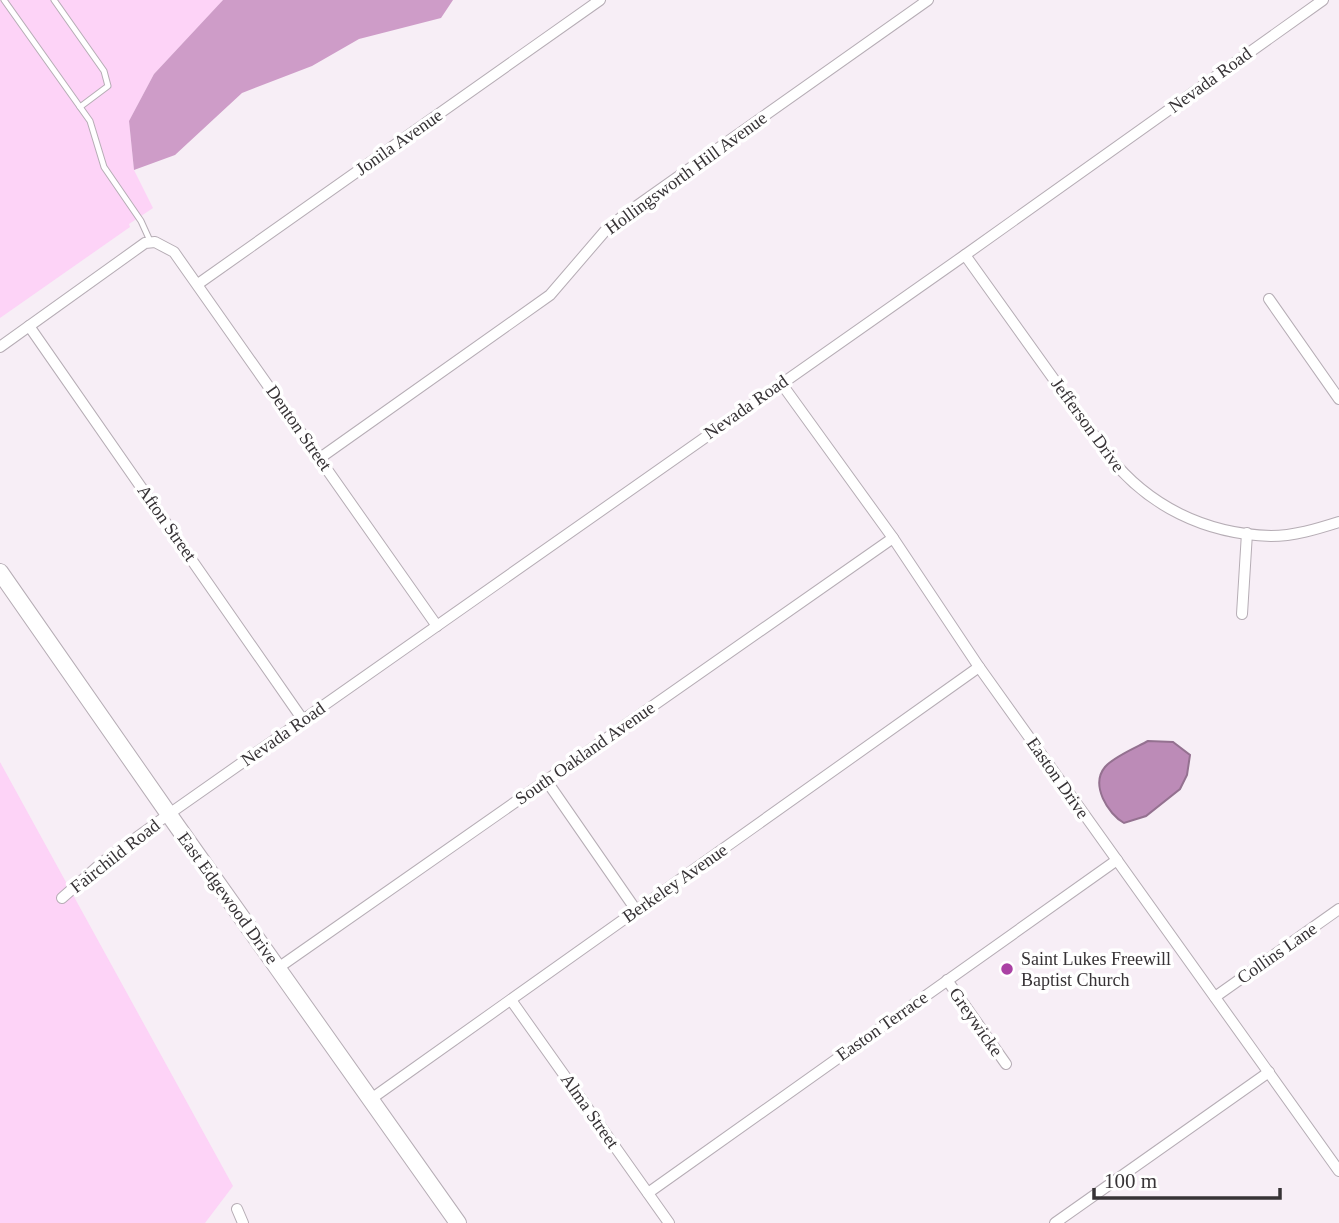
<svg xmlns="http://www.w3.org/2000/svg" width="1339" height="1223" font-family="Georgia,serif">
  <rect width="100%" height="100%" fill="#f7eef6"/>
  <!-- green -->
  <g fill="#fdd3f7">
    <path d="M 0,0 L 223,0 L 154,74 L 129,121 L 134,170 L 153,208 L 129,224 L 130,227 L 0,318 Z"/>
    <path d="M 0,762 L 233,1186 L 205,1223 L 0,1223 Z"/>
  </g>
  <!-- forest -->
  <path fill="#ce9cc8" d="M 223,0 L 453,0 L 441,18 L 359,39 L 312,66 L 242,93 L 175,155 L 134,170 L 129,121 L 154,74 Z"/>
  <!-- water -->
  <path fill="#bc8bb7" stroke="#947190" stroke-width="2" d="M 1148,741 L 1173,742 L 1190,755 L 1187,775 L 1180,789 L 1146,816 L 1124,823 C 1108,814 1090,785 1105,767 C 1113,757 1137,747 1148,741 Z"/>
  <g fill="none" stroke-linecap="round" stroke-linejoin="round">
    <defs>
      <g id="lane">
        <path d="M 4,0 L 90,121 L 104,167 L 141,221 L 151,243"/>
        <path d="M 54,0 L 104,71 L 108,86 L 80,107"/>
      </g>
      <g id="street">
        <path d="M 965,255 L 1108,455 C 1148,506 1205,534 1271,536 C 1294,536 1317,529 1339,522"/>
        <path d="M 198,284 L 600,0"/>
        <path d="M 1269,299 L 1339,399"/>
        <path d="M 29,326 L 303,720"/>
        <path d="M 0,347 L 145,243 L 155,242 L 174,252 L 437,626"/>
        <path d="M 781,383 L 893,538 L 979,667 L 1339,1171"/>
        <path d="M 320,458 L 550,295 L 605,231 L 624,215 L 928,0"/>
        <path d="M 1242,614 L 1247,533"/>
        <path d="M 546,780 L 636,910"/>
        <path d="M 62,898 L 104,861 L 169,814 L 965,255 L 1323,0"/>
        <path d="M 278,968 L 893,538"/>
        <path d="M 947,980 L 1006,1064"/>
        <path d="M 1215,997 L 1339,909"/>
        <path d="M 511,1000 L 669,1223"/>
        <path d="M 371,1099 L 979,667"/>
        <path d="M 648,1193 L 1117,860"/>
        <path d="M 237,1209 L 243,1223"/>
        <path d="M 1055,1223 L 1269,1072"/>
      </g>
      <path id="secondary" d="M 0,572 L 177,826 L 458,1223"/>
    </defs>
    <!-- lane casing -->
    <use href="#lane" stroke="#b6adb5" stroke-width="7"/>
    <!-- street casing -->
    <use href="#street" stroke="#b6adb5" stroke-width="12"/>
    <!-- secondary casing -->
    <use href="#secondary" stroke="#b6adb5" stroke-width="18"/>
    <!-- lane -->
    <use href="#lane" stroke="#fff" stroke-width="5"/>
    <!-- street -->
    <use href="#street" stroke="#fff" stroke-width="10"/>
    <!-- secondary -->
    <use href="#secondary" stroke="#fff" stroke-width="16"/>
  </g>
  <!-- markers -->
  <circle fill="#aa41a4" stroke="#fff" stroke-width="2.5" cx="1007" cy="969" r="7"/>
  <g text-anchor="middle" stroke-width="7" stroke-linejoin="round" paint-order="stroke">
    <!-- street labels -->
    <g font-size="18" fill="#373336" stroke="#fff">
      <text transform="translate(1210 80) rotate(-36)" y="6">Nevada Road</text>
      <text transform="translate(399 142) rotate(-35)" y="6">Jonila Avenue</text>
      <text transform="translate(686 173) rotate(-36)" y="6">Hollingsworth Hill Avenue</text>
      <text transform="translate(746 407) rotate(-35)" y="6">Nevada Road</text>
      <text transform="translate(1088 425) rotate(54)" y="6">Jefferson Drive</text>
      <text transform="translate(299 428) rotate(55)" y="6">Denton Street</text>
      <text transform="translate(167 523) rotate(55)" y="6">Afton Street</text>
      <text transform="translate(283 734) rotate(-35)" y="6">Nevada Road</text>
      <text transform="translate(585 753) rotate(-35)" y="6">South Oakland Avenue</text>
      <text transform="translate(1058 778) rotate(55)" y="6">Easton Drive</text>
      <text transform="translate(115 856) rotate(-38)" y="6">Fairchild Road</text>
      <text transform="translate(675 883) rotate(-35)" y="6">Berkeley Avenue</text>
      <text transform="translate(228 898) rotate(54)" y="6">East Edgewood Drive</text>
      <text transform="translate(1277 953) rotate(-35)" y="6">Collins Lane</text>
      <text transform="translate(976 1022) rotate(55)" y="6">Greywicke</text>
      <text transform="translate(882 1026) rotate(-35)" y="6">Easton Terrace</text>
      <text transform="translate(590 1111) rotate(55)" y="6">Alma Street</text>
    </g>
    <!-- poi labels -->
    <g font-size="18" fill="#373336" stroke="#fff" text-anchor="start">
      <text x="1021" y="965">Saint Lukes Freewill<tspan x="1021" dy="21">Baptist Church</tspan></text>
    </g>
  </g>
  <!-- scale -->
  <path d="M1094 1188v10h186v-10" fill="none" stroke="#373336" stroke-width="3.5"/>
  <text x="1104" y="1188" font-size="21" fill="#373336" stroke="#ffffff" stroke-width="5" paint-order="stroke">100 m</text>
</svg>
